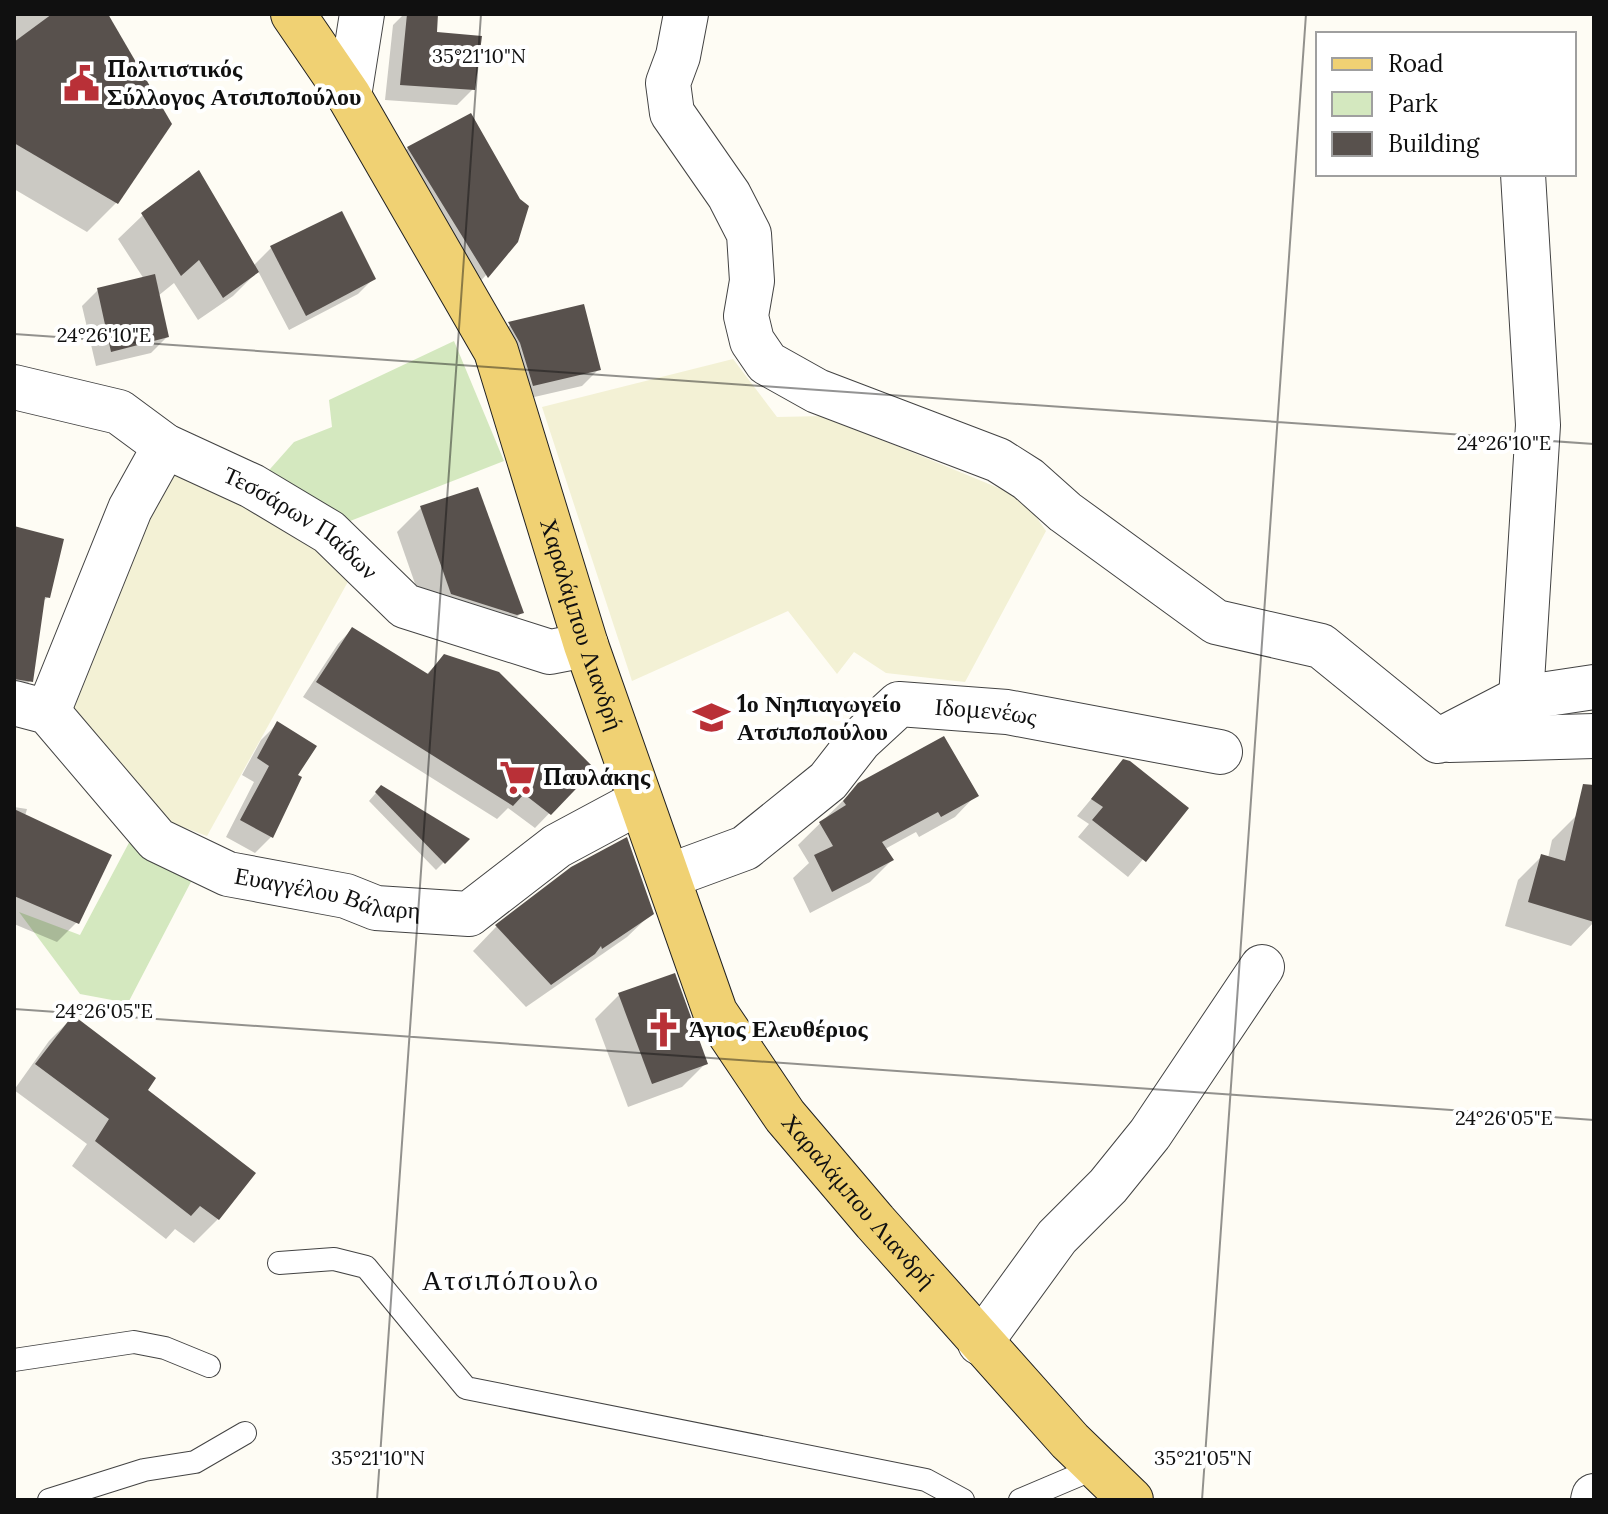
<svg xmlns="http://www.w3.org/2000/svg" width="1608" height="1514" font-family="Lora,serif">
  <rect width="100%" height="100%" fill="#fefcf4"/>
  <!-- farmland -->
  <g fill="#f3f1d5">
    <path d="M 733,359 L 777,417 L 824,416 L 1023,498 L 1046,531 L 965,682 L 886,673 L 854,652 L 837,674 L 788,611 L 632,681 L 542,407 Z"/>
    <path d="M 173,460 L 329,546 L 350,578 L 207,836 L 172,823 L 60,709 Z"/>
  </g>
  <!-- green -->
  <g fill="#d4e8bf">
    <path d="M 454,341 L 504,461 L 345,523 L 263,477 L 294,442 L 332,427 L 329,400 Z"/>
    <path d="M 132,837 L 194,876 L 128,1003 L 80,994 L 19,912 L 80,935 Z"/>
  </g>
  <!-- shadow -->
  <g fill="#0003">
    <path d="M 14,14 L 105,14 L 117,202 L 87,232 L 14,189 Z"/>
    <path d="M 404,14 L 436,14 L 435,34 L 473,89 L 457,105 L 385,100 L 393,25 Z"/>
    <path d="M 408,148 L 516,241 L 471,292 L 392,164 Z"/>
    <path d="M 341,214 L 374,278 L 358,294 L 289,330 L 258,271 L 233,296 L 198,320 L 174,283 L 158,296 L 167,337 L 151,353 L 96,366 L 82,306 L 98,290 L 144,279 L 118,239 L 143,215 L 253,266 L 271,248 Z"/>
    <path d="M 510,325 L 598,370 L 582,386 L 517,401 L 494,340 Z"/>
    <path d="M 421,508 L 522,612 L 498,636 L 427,618 L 397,532 Z"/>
    <path d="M 14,528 L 48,597 L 42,602 L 32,679 L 16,695 Z"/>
    <path d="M 352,629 L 426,675 L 444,656 L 592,769 L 535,828 L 508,808 L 497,819 L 303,697 L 338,644 Z"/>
    <path d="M 277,724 L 271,837 L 255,853 L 226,837 L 254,782 L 242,775 L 261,740 Z"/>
    <path d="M 1123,761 L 1186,808 L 1128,877 L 1078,837 L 1089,824 L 1077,816 Z"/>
    <path d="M 859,785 L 976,795 L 955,817 L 919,837 L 916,832 L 885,849 L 892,860 L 870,882 L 810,913 L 793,878 L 809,863 L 798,845 Z"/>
    <path d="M 381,787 L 467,839 L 436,870 L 369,801 Z"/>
    <path d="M 14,807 L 27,809 L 25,816 L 77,922 L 57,942 L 14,924 Z"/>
    <path d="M 1576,816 L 1594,822 L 1594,922 L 1571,946 L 1505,926 L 1518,880 L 1542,856 L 1548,858 L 1552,840 Z"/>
    <path d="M 572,869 L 652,913 L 627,937 L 526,1007 L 473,951 L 496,927 Z"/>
    <path d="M 619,995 L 706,1063 L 682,1087 L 628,1107 L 595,1019 Z"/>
    <path d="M 73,1017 L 145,1091 L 218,1219 L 194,1243 L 175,1229 L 166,1239 L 72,1166 L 87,1144 L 14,1090 L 49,1041 Z"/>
  </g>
  <!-- building -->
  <g fill="#58514d">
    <path d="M 52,14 L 108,14 L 172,124 L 118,204 L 14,143 L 14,42 Z"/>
    <path d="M 407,14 L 438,14 L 437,32 L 482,36 L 475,90 L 400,85 Z"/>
    <path d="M 471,113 L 520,199 L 529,206 L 518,242 L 488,278 L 407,147 Z"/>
    <path d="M 199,170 L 259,272 L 223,298 L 199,260 L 181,276 L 141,213 Z"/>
    <path d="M 342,211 L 376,279 L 306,316 L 270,246 Z"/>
    <path d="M 155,274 L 169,337 L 111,352 L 97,288 Z"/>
    <path d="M 584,304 L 601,370 L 533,386 L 520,343 L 508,322 Z"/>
    <path d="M 478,487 L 524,613 L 517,615 L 451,594 L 420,506 Z"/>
    <path d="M 14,526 L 64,539 L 50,598 L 45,597 L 33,682 L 14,679 Z"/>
    <path d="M 352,627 L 428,674 L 444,654 L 499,672 L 595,769 L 551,815 L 524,794 L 513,806 L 316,682 Z"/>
    <path d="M 277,721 L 317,746 L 298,775 L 302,777 L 273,838 L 240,820 L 269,766 L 257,758 Z"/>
    <path d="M 944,736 L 979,796 L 941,817 L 938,812 L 882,842 L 894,860 L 832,892 L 814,855 L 833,846 L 819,822 L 846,805 L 843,801 L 858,783 Z"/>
    <path d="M 1123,759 L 1130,761 L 1189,808 L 1146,862 L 1092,820 L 1103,807 L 1091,799 Z"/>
    <path d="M 1583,784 L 1594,785 L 1594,922 L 1528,902 L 1541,854 L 1565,861 Z"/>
    <path d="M 381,785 L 470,839 L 445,864 L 375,792 Z"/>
    <path d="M 14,809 L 112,855 L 79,924 L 14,896 Z"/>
    <path d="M 627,837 L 654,914 L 602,949 L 601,946 L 595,954 L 551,985 L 495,925 L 571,867 Z"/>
    <path d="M 675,973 L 708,1064 L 652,1084 L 618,993 Z"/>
    <path d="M 73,1015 L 156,1078 L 148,1090 L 256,1173 L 219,1220 L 200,1206 L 191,1216 L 95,1141 L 109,1119 L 35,1064 Z"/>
  </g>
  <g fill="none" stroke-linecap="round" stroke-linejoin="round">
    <defs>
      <g id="service">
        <path d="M 279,1263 L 334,1259 L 366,1267 L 466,1388 L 926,1480 L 963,1500"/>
        <path d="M 14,1360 L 134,1342 L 165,1348 L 209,1366"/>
        <path d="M 49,1500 L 144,1470 L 195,1462 L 245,1433"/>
        <path d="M 1020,1500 L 1098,1467"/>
      </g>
      <g id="minor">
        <path d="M 686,14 L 678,56 L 668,83 L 672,113 L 729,195 L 749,234 L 752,281 L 746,316 L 752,341 L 767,363 L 817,391 L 998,460 L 1028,479 L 1065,512 L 1216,622 L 1321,646 L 1438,741 L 1521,698 L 1594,687"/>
        <path d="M 349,96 L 362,14"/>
        <path id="s1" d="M 14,387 L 119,412 L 165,446 L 252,486 L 329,532 L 405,606 L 550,652 L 586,645"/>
        <path d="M 1521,698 L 1538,425 L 1523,174"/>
        <path id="s2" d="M 14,703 L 48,712 L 157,840 L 228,874 L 346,896 L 376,908 L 469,914 L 557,846 L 639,802"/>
        <path d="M 48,712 L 130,509 L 165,446"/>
        <path d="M 1449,740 L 1594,736"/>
        <path id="s3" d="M 669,876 L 745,848 L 828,781 L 860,740 L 899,704 L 1007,712 L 1220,752"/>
        <path d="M 980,1343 L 1057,1237 L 1108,1186 L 1150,1134 L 1262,967"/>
        <path d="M 1593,1500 L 1594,1496"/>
      </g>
      <g id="primary">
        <path id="s4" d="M 293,14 L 349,96 L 496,351 L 586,645 L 715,1012 L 785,1116 L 875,1222 L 1070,1441 L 1131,1500"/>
      </g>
    </defs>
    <!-- service casing -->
    <use href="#service" stroke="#434343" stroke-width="24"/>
    <!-- minor casing -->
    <use href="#minor" stroke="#434343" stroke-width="46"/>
    <!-- primary casing -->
    <use href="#primary" stroke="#212121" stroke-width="46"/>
    <!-- service -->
    <use href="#service" stroke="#fff" stroke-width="22"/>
    <!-- minor -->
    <use href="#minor" stroke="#fff" stroke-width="44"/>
    <!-- primary -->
    <use href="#primary" stroke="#f0d173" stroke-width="44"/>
  </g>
  <!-- ticks -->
  <path fill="none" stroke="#101010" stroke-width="2" stroke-opacity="0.45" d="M 14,334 L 1594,444M 14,1009 L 1594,1120M 377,1500 L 481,14M 1202,1500 L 1306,14"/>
  <!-- icons -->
  <defs>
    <symbol id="civic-bare" viewBox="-9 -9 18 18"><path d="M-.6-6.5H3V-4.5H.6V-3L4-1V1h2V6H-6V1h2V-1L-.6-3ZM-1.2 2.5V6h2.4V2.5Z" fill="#b93037" stroke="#fff" stroke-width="2.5" paint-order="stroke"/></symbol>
    <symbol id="school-bare" viewBox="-9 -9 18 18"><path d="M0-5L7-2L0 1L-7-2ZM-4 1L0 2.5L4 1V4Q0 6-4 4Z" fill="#b93037" stroke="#fff" stroke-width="2.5" paint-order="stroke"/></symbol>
    <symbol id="supermarket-bare" viewBox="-9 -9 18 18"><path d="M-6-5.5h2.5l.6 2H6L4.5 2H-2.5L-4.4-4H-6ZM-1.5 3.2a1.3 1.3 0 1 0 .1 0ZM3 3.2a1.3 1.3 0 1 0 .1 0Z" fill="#b93037" stroke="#fff" stroke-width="2.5" paint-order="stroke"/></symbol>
    <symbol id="church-bare" viewBox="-9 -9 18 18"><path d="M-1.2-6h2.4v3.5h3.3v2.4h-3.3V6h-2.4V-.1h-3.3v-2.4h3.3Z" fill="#b93037" stroke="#fff" stroke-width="2.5" paint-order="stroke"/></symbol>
  </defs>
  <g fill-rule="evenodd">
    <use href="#civic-bare" x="56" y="58" width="51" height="51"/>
    <use href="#school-bare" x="686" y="692" width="51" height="51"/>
    <use href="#supermarket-bare" x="492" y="752" width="51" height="51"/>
    <use href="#church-bare" x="638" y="1004" width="51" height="51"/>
  </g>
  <g text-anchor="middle" stroke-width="8" stroke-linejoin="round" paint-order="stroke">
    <!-- poi labels -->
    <g font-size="24" font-weight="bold" fill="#101010" stroke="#fff" text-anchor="start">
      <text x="107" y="77">Πολιτιστικός<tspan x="107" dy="28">Σύλλογος Ατσιποπούλου</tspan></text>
      <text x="737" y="712">1ο Νηπιαγωγείο<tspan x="737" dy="28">Ατσιποπούλου</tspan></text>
      <text x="543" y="785">Παυλάκης</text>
      <text x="689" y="1037">Άγιος Ελευθέριος</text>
    </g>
    <!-- street labels -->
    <g font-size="24" fill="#101010" stroke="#fff">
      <text dy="8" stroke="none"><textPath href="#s1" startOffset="322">Τεσσάρων Παίδων</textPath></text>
      <text dy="8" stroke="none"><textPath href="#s4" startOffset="680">Χαραλάμπου Λιανδρή</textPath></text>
      <text dy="8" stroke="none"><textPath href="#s3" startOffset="380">Ιδομενέως</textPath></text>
      <text dy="8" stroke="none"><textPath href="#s2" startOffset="384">Ευαγγέλου Βάλαρη</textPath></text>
      <text dy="8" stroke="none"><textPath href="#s4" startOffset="1328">Χαραλάμπου Λιανδρή</textPath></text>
    </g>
    <!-- quarter labels -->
    <g font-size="28" letter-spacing="2" fill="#101010" stroke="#fff">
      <text x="511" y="1290">Ατσιπόπουλο</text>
    </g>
  </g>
  <g font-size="20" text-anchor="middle" fill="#101010" stroke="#fff" stroke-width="8" stroke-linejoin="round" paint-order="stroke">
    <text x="479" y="63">35°21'10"N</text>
    <text x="104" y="342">24°26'10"E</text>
    <text x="1504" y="450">24°26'10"E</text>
    <text x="104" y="1018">24°26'05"E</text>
    <text x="1504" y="1125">24°26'05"E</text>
    <text x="378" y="1465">35°21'10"N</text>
    <text x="1203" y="1465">35°21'05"N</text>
  </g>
  <!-- border -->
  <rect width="1608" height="1514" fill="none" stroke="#101010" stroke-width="32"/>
  <!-- legend -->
  <rect x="1316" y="32" width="260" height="144" fill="#ffffff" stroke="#9f9f9f" stroke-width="2"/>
  <rect x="1332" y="58" width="40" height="12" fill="#f0d173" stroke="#9f9f9f" stroke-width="2"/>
  <text x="1388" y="72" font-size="24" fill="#101010">Road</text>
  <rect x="1332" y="92" width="40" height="24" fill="#d4e8bf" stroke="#9f9f9f" stroke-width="2"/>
  <text x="1388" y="112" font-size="24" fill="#101010">Park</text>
  <rect x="1332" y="132" width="40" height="24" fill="#58514d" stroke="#9f9f9f" stroke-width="2"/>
  <text x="1388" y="152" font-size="24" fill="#101010">Building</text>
</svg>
